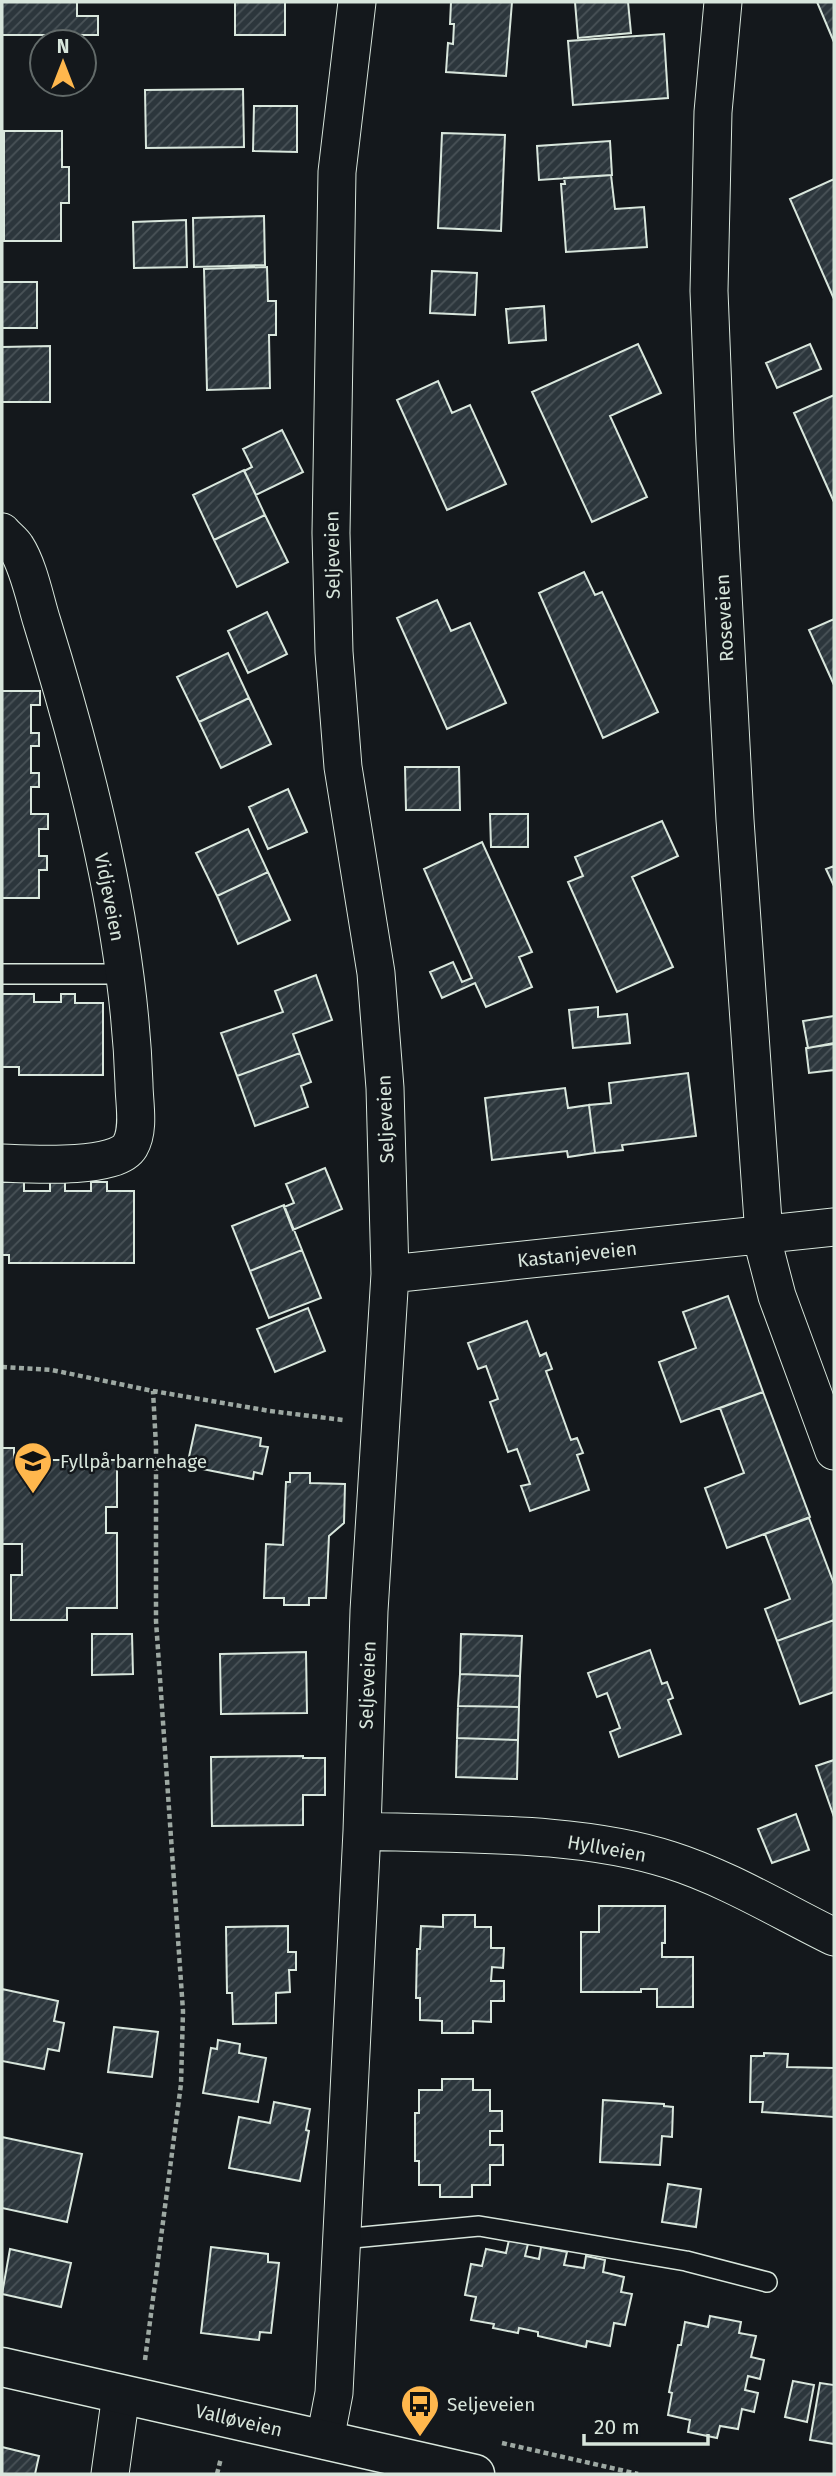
<svg xmlns="http://www.w3.org/2000/svg" width="836" height="2476" font-family="'Fira Sans',sans-serif">
<style>
.building{fill:url(#building-hatch);stroke:#d8e6dc;stroke-width:2}
.lines{fill:none;stroke-linecap:round;stroke-linejoin:round}
.lane-casing{stroke:#d8e6dc;stroke-width:22}
.street-casing{stroke:#d8e6dc;stroke-width:39}
.secondary-casing{stroke:#d8e6dc;stroke-width:41}
.path{stroke:#9da8a2;stroke-width:4.5;stroke-dasharray:5 3.5;stroke-linecap:butt}
.lane{stroke:#14181c;stroke-width:19}
.street{stroke:#14181c;stroke-width:37}
.secondary{stroke:#14181c;stroke-width:38}
.labels{text-anchor:middle;stroke-width:5;stroke-linejoin:round;paint-order:stroke}
.street-label{font-size:19px;fill:#d8e6dc;stroke:#14181c}
.poi-label{font-size:19px;fill:#d8e6dc;stroke:#14181c;text-anchor:start}
</style>
<defs>
<pattern id="building-hatch" width="6" height="6" patternUnits="userSpaceOnUse" patternTransform="scale(1.75)"><rect width="6" height="6" fill="#2c363c"/><path d="M-1 1l2-2M0 6l6-6M5 7l2-2" fill="none" stroke="#4a5358"/></pattern>
</defs>
<rect width="100%" height="100%" fill="#14181c"/>
<path class="building" d="M 2,2 L 77,2 L 77,16 L 98,16 L 98,35 L 2,35 Z
M 235,2 L 285,2 L 285,35 L 235,35 Z
M 451,2 L 512,2 L 506,76 L 446,72 L 448,43 L 453,44 L 454,24 L 450,24 Z
M 575,2 L 628,2 L 631,33 L 578,38 Z
M 817,2 L 834,2 L 834,42 Z
M 664,34 L 668,98 L 573,105 L 568,41 Z
M 243,89 L 244,147 L 146,148 L 145,90 Z
M 254,106 L 297,106 L 297,152 L 253,151 Z
M 4,131 L 62,131 L 62,167 L 69,167 L 69,203 L 61,203 L 61,241 L 4,241 Z
M 442,133 L 505,135 L 501,231 L 438,228 Z
M 610,141 L 612,175 L 539,180 L 537,146 Z
M 611,175 L 615,209 L 644,207 L 647,247 L 566,252 L 561,184 L 565,184 L 564,178 Z
M 834,179 L 834,299 L 790,199 Z
M 264,216 L 265,265 L 194,267 L 193,218 Z
M 186,220 L 187,267 L 134,268 L 133,222 Z
M 267,267 L 268,301 L 276,301 L 276,335 L 269,335 L 270,388 L 207,390 L 204,269 Z
M 432,271 L 477,273 L 475,315 L 430,313 Z
M 2,282 L 37,282 L 37,328 L 2,328 Z
M 544,306 L 546,340 L 509,343 L 506,309 Z
M 638,344 L 661,393 L 610,416 L 647,497 L 592,522 L 532,392 Z
M 810,344 L 821,369 L 777,388 L 766,363 Z
M 50,346 L 50,402 L 2,402 L 2,347 Z
M 438,381 L 452,413 L 470,405 L 506,484 L 447,510 L 397,400 Z
M 834,395 L 834,502 L 794,413 Z
M 282,430 L 303,472 L 256,495 L 244,471 L 252,467 L 243,449 Z
M 244,470 L 265,515 L 214,540 L 193,495 Z
M 265,515 L 288,562 L 237,587 L 214,540 Z
M 584,572 L 595,595 L 602,592 L 658,712 L 603,738 L 539,593 Z
M 437,600 L 451,631 L 470,623 L 506,703 L 447,729 L 397,618 Z
M 267,612 L 287,654 L 248,673 L 228,631 Z
M 834,619 L 834,685 L 809,630 Z
M 228,653 L 249,698 L 199,722 L 177,677 Z
M 2,691 L 40,691 L 40,705 L 31,705 L 31,733 L 39,733 L 39,746 L 31,746 L 31,773 L 39,773 L 39,787 L 31,787 L 31,814 L 48,814 L 48,829 L 39,829 L 39,856 L 47,856 L 47,870 L 39,870 L 39,898 L 2,898 Z
M 249,698 L 271,744 L 221,768 L 199,722 Z
M 405,767 L 459,767 L 460,810 L 406,810 Z
M 288,789 L 307,832 L 268,849 L 249,807 Z
M 490,814 L 528,814 L 528,847 L 491,847 Z
M 662,821 L 678,856 L 632,877 L 673,967 L 617,992 L 568,882 L 583,876 L 575,857 Z
M 248,829 L 268,872 L 217,896 L 196,853 Z
M 482,842 L 532,952 L 519,957 L 532,987 L 486,1007 L 475,983 L 442,998 L 430,972 L 453,962 L 462,982 L 472,978 L 424,869 Z
M 834,866 L 834,886 L 826,869 Z
M 268,872 L 290,920 L 238,944 L 217,896 Z
M 316,975 L 332,1020 L 293,1034 L 300,1053 L 237,1076 L 221,1033 L 283,1012 L 275,991 Z
M 2,994 L 34,994 L 34,1002 L 61,1002 L 61,994 L 75,994 L 75,1003 L 103,1003 L 103,1075 L 19,1075 L 19,1067 L 2,1067 Z
M 598,1007 L 598,1017 L 627,1014 L 630,1043 L 573,1048 L 569,1010 Z
M 834,1016 L 834,1043 L 808,1048 L 803,1021 Z
M 834,1044 L 834,1070 L 809,1073 L 806,1048 Z
M 300,1053 L 311,1082 L 301,1086 L 308,1107 L 255,1126 L 237,1076 Z
M 688,1073 L 696,1136 L 622,1145 L 623,1150 L 595,1153 L 589,1105 L 611,1103 L 609,1083 Z
M 565,1088 L 568,1108 L 589,1105 L 595,1153 L 568,1157 L 567,1151 L 492,1160 L 485,1098 Z
M 325,1168 L 342,1209 L 293,1230 L 284,1207 L 294,1203 L 286,1184 Z
M 2,1182 L 24,1182 L 24,1191 L 50,1191 L 50,1182 L 65,1182 L 65,1191 L 91,1191 L 91,1182 L 107,1182 L 107,1191 L 134,1191 L 134,1263 L 9,1263 L 9,1255 L 2,1255 Z
M 284,1205 L 302,1250 L 250,1271 L 232,1226 Z
M 302,1250 L 321,1298 L 269,1318 L 250,1271 Z
M 728,1296 L 763,1392 L 681,1422 L 659,1362 L 696,1348 L 683,1312 Z
M 308,1308 L 325,1351 L 275,1372 L 257,1329 Z
M 527,1321 L 540,1356 L 546,1353 L 552,1369 L 546,1371 L 571,1440 L 577,1438 L 583,1453 L 577,1455 L 589,1490 L 530,1511 L 521,1486 L 530,1484 L 517,1449 L 508,1452 L 490,1402 L 498,1399 L 486,1366 L 478,1369 L 468,1343 Z
M 763,1392 L 810,1517 L 727,1548 L 705,1488 L 744,1473 L 720,1408 Z
M 196,1425 L 261,1438 L 260,1446 L 268,1447 L 262,1474 L 254,1472 L 253,1479 L 187,1466 Z
M 2,1448 L 14,1448 L 14,1460 L 117,1460 L 117,1507 L 106,1507 L 106,1533 L 117,1533 L 117,1608 L 67,1608 L 67,1620 L 11,1620 L 11,1575 L 22,1575 L 22,1544 L 2,1544 Z
M 290,1473 L 310,1473 L 310,1483 L 345,1484 L 344,1523 L 329,1536 L 326,1598 L 309,1598 L 309,1605 L 284,1605 L 284,1598 L 264,1598 L 266,1544 L 283,1545 L 286,1482 L 290,1482 Z
M 809,1518 L 834,1584 L 834,1620 L 777,1641 L 765,1609 L 790,1599 L 765,1534 Z
M 834,1620 L 834,1692 L 800,1704 L 777,1641 Z
M 92,1634 L 132,1634 L 133,1674 L 92,1675 Z
M 461,1634 L 522,1636 L 520,1676 L 460,1674 Z
M 650,1650 L 662,1684 L 667,1682 L 673,1698 L 668,1700 L 681,1734 L 619,1757 L 610,1732 L 620,1728 L 607,1693 L 597,1697 L 588,1673 Z
M 306,1652 L 307,1713 L 221,1714 L 220,1654 Z
M 460,1674 L 520,1676 L 519,1707 L 458,1706 Z
M 458,1706 L 519,1707 L 518,1740 L 457,1738 Z
M 457,1738 L 518,1740 L 517,1779 L 456,1777 Z
M 303,1756 L 303,1758 L 325,1758 L 325,1795 L 303,1795 L 303,1825 L 212,1826 L 211,1757 Z
M 834,1760 L 834,1817 L 816,1766 Z
M 796,1814 L 809,1850 L 772,1863 L 758,1829 Z
M 599,1906 L 665,1906 L 665,1943 L 662,1943 L 662,1957 L 693,1957 L 693,2007 L 657,2007 L 657,1989 L 641,1989 L 641,1992 L 581,1992 L 581,1932 L 599,1932 Z
M 443,1915 L 475,1915 L 475,1927 L 491,1927 L 491,1948 L 504,1948 L 503,1968 L 492,1967 L 491,1981 L 504,1981 L 504,2001 L 491,2001 L 491,2022 L 473,2021 L 473,2033 L 442,2033 L 442,2021 L 420,2020 L 420,1998 L 416,1998 L 417,1949 L 420,1949 L 421,1926 L 443,1927 Z
M 288,1926 L 288,1952 L 296,1952 L 296,1970 L 289,1970 L 290,1992 L 276,1993 L 276,2023 L 233,2024 L 232,1993 L 227,1993 L 226,1927 Z
M 2,1989 L 58,2001 L 54,2021 L 64,2023 L 59,2051 L 48,2049 L 44,2069 L 2,2061 Z
M 114,2027 L 158,2032 L 152,2077 L 108,2072 Z
M 218,2040 L 240,2044 L 239,2053 L 266,2058 L 258,2102 L 203,2093 L 211,2048 L 217,2049 Z
M 764,2053 L 788,2054 L 787,2067 L 834,2068 L 834,2117 L 762,2112 L 763,2102 L 750,2102 L 751,2056 L 764,2056 Z
M 442,2079 L 473,2079 L 473,2090 L 490,2090 L 490,2111 L 502,2111 L 502,2131 L 490,2131 L 490,2145 L 503,2145 L 503,2165 L 490,2165 L 490,2185 L 472,2185 L 472,2197 L 440,2197 L 440,2185 L 419,2185 L 419,2161 L 415,2161 L 415,2113 L 419,2113 L 419,2090 L 442,2090 Z
M 603,2100 L 664,2104 L 664,2106 L 673,2107 L 672,2137 L 662,2136 L 660,2165 L 600,2162 Z
M 274,2102 L 310,2109 L 306,2130 L 309,2131 L 300,2181 L 229,2168 L 239,2117 L 270,2123 Z
M 2,2137 L 82,2154 L 67,2222 L 2,2208 Z
M 668,2184 L 701,2189 L 696,2227 L 662,2222 Z
M 509,2240 L 528,2244 L 525,2256 L 539,2259 L 541,2247 L 567,2252 L 564,2265 L 584,2268 L 586,2256 L 605,2260 L 603,2272 L 624,2277 L 621,2292 L 632,2294 L 625,2325 L 614,2323 L 610,2346 L 587,2341 L 586,2347 L 538,2336 L 538,2332 L 519,2328 L 518,2333 L 493,2328 L 494,2324 L 471,2320 L 476,2297 L 465,2295 L 471,2264 L 482,2266 L 486,2249 L 506,2253 Z
M 211,2247 L 268,2254 L 268,2262 L 279,2263 L 271,2333 L 260,2332 L 259,2340 L 201,2333 Z
M 10,2249 L 71,2263 L 61,2307 L 2,2294 Z
M 710,2316 L 741,2322 L 739,2333 L 756,2336 L 751,2357 L 764,2360 L 760,2379 L 748,2376 L 745,2390 L 758,2393 L 754,2412 L 742,2409 L 738,2429 L 720,2426 L 717,2438 L 688,2432 L 690,2420 L 668,2415 L 672,2393 L 669,2392 L 678,2345 L 681,2345 L 685,2322 L 708,2327 Z
M 793,2381 L 814,2385 L 807,2422 L 785,2417 Z
M 820,2383 L 834,2385 L 834,2444 L 810,2440 Z
M 2,2447 L 39,2456 L 35,2474 L 2,2474 Z"/>
<g class="lines">
<defs>
<path id="lane" d="M 2,974 L 125,974
M 342,2239 L 479,2226 L 686,2261 L 767,2282"/>
<path id="street" d="M 723,2 L 713,112 L 709,291 L 715,443 L 735,820 L 765,1250 L 777,1296 L 834,1451
M 2,532 C 6,537 13,542 16,547 C 29,567 35,600 42,622 C 87,768 129,931 134,1084 C 134,1102 140,1129 130,1146 C 116,1170 27,1164 2,1163
M 390,1274 L 834,1227
M 362,1831 C 460,1835 576,1830 670,1860 C 727,1878 781,1911 834,1937
M 325,2440 L 334,2393 L 362,1831 L 369,1611 L 390,1274 L 385,1088 L 376,973 L 343,767 L 334,652 L 331,533 L 337,172 L 357,2
M 110,2474 L 121,2394"/>
<path id="secondary" d="M 2,2367 L 475,2474"/>
</defs>
<use href="#lane" class="lane-casing"/>
<use href="#street" class="street-casing"/>
<use href="#secondary" class="secondary-casing"/>
<path class="path" d="M 2,1367 L 52,1370 L 153,1391 L 270,1411 L 343,1420
M 145,2360 L 181,2084 L 183,2011 L 156,1621 L 156,1446 L 153,1391
M 502,2443 L 638,2474
M 217,2474 L 221,2458"/>
<use href="#lane" class="lane"/>
<use href="#street" class="street"/>
<use href="#secondary" class="secondary"/>
</g>
<defs>
<symbol id="school-pin" viewBox="-11 -11 22 30"><path d="M0 17L-7.5 6A9.5 9.5 0 1 1 7.5 6Z" fill="#ffb74d" stroke="#14181c"/><path d="M0-5L7-2L0 1L-7-2ZM-4 1L0 2.5L4 1V4Q0 6-4 4Z" fill="#111"/></symbol>
<symbol id="bus-pin" viewBox="-11 -11 22 30"><path d="M0 17L-7.5 6A9.5 9.5 0 1 1 7.5 6Z" fill="#ffb74d" stroke="#14181c"/><path d="M-5-6H5V4H4V6H2V4H-2V6H-4V4H-5ZM-3.5-4V0h7V-4ZM-3.5 1.2v1.5H-2V1.2ZM2 1.2v1.5H3.5V1.2Z" fill="#111"/></symbol>
</defs>
<g fill-rule="evenodd">
<use href="#school-pin" x="11" y="1439" width="44" height="60"/>
<use href="#bus-pin" x="398" y="2382" width="44" height="60"/>
</g>
<g class="labels">
<g class="street-label">
<text transform="translate(332 555) rotate(-91)" y="7">Seljeveien</text>
<text transform="translate(724 618) rotate(-93)" y="7">Roseveien</text>
<text transform="translate(110 897) rotate(79)" y="7">Vidjeveien</text>
<text transform="translate(385 1119) rotate(-92)" y="7">Seljeveien</text>
<text transform="translate(577 1254) rotate(-6)" y="7">Kastanjeveien</text>
<text transform="translate(367 1685) rotate(-88)" y="7">Seljeveien</text>
<text transform="translate(607 1848) rotate(10)" y="7">Hyllveien</text>
<text transform="translate(239 2420) rotate(13)" y="7">Valløveien</text>
</g>
<g class="poi-label">
<text x="60" y="1468">Fyllpå barnehage</text>
<text x="447" y="2411">Seljeveien</text>
</g>
</g>
<rect width="836" height="2476" fill="none" stroke="#d8e6dc" stroke-width="7"/>
<g transform="translate(63 63)"><circle r="33" fill="#14181c" stroke="#626a69" stroke-width="2"/>
<path d="M0-5L12 26L0 18L-12 26Z" fill="#ffb74d"/>
<text y="-10" font-size="19" font-weight="bold" text-anchor="middle" fill="#d8e6dc">N</text>
</g>
<path d="M584 2434v10h124v-10" fill="none" stroke="#d8e6dc" stroke-width="3.5"/>
<text x="594" y="2434" font-size="21" fill="#d8e6dc" stroke="#14181c" stroke-width="5" paint-order="stroke">20 m</text>
</svg>
